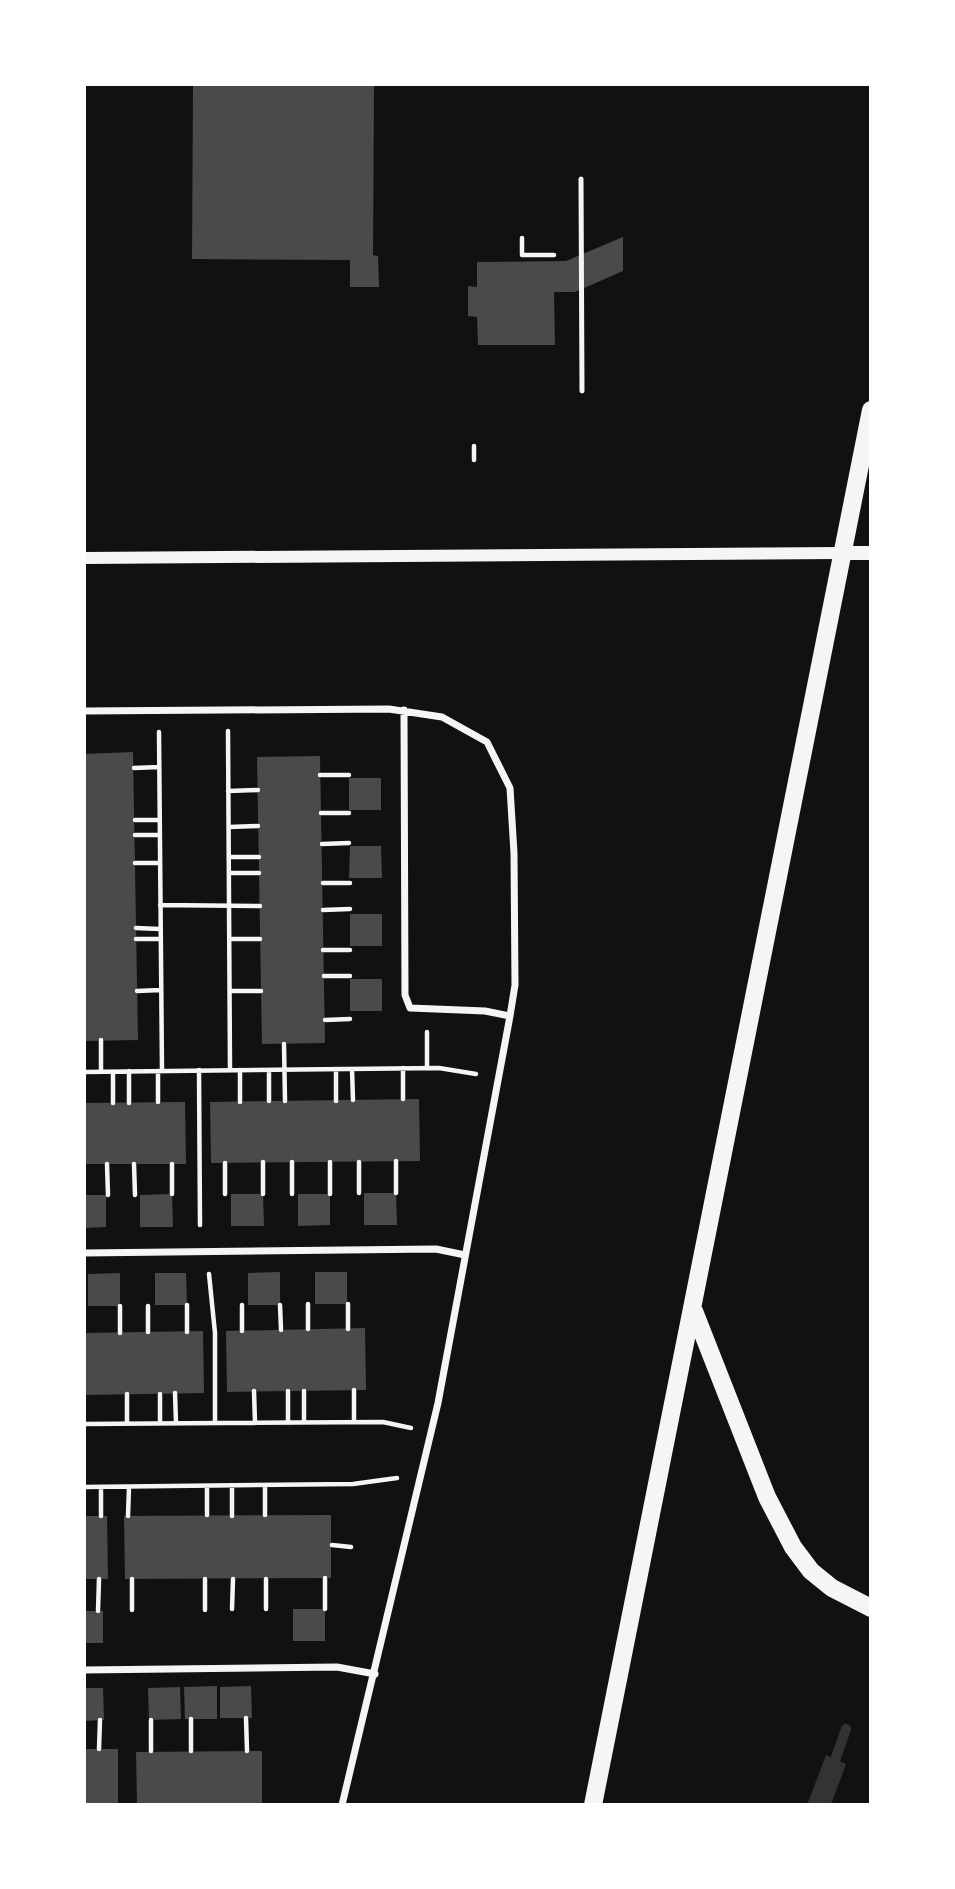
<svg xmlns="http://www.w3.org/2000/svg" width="955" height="1889" font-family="Arial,sans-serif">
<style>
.water{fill:#333}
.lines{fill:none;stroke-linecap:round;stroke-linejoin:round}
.stream{stroke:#333;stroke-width:10}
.building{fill:#4a4a4a}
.path{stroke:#f5f5f5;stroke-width:4.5}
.service{stroke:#f5f5f5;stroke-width:5}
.minor{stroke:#f5f5f5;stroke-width:7}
.tertiary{stroke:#f5f5f5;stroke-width:12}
.secondary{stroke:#f5f5f5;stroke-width:14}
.primary{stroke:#f5f5f5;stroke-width:18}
</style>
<rect width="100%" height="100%" fill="#111"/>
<path class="water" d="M 826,1755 L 846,1764 L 831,1805 L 807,1805 Z"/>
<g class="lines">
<path class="stream" d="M 831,1772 L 846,1729"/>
</g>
<path class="building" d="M 193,84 L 374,84 L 373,255 L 378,256 L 379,287 L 350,287 L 350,260 L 192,259 Z
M 623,237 L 623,271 L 575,292 L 554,292 L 555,345 L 478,345 L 477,317 L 468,316 L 468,286 L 477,287 L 477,262 L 566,261 Z
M 133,752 L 138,1040 L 84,1041 L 84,754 Z
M 320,756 L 325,1043 L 262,1044 L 257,757 Z
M 349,778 L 381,778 L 381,810 L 349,810 Z
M 350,846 L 381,846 L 382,878 L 349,878 Z
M 350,914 L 382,914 L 382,946 L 350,946 Z
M 350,979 L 382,979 L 382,1011 L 350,1011 Z
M 419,1099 L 420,1161 L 211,1163 L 210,1102 Z
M 185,1102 L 186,1164 L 84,1164 L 84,1103 Z
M 364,1193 L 396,1193 L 397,1225 L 364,1225 Z
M 172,1194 L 173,1227 L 140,1227 L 140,1195 Z
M 231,1194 L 263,1194 L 264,1226 L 231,1226 Z
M 298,1194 L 330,1194 L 330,1225 L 298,1226 Z
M 84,1195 L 106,1195 L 106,1227 L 84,1228 Z
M 280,1272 L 280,1305 L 248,1305 L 248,1273 Z
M 315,1272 L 347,1272 L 347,1304 L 315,1304 Z
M 120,1273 L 120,1306 L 88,1306 L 88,1274 Z
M 155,1273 L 186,1273 L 187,1305 L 155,1305 Z
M 365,1328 L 366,1390 L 227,1392 L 226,1331 Z
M 203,1331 L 204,1393 L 84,1395 L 84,1333 Z
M 331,1515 L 331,1578 L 125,1579 L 124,1516 Z
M 84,1516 L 107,1516 L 108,1579 L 84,1579 Z
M 293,1609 L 325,1609 L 325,1641 L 293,1641 Z
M 84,1611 L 103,1611 L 103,1643 L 84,1643 Z
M 217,1686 L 217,1719 L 185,1719 L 184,1687 Z
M 251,1686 L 252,1718 L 220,1718 L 220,1687 Z
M 180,1687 L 181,1719 L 149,1720 L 148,1688 Z
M 84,1688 L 103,1688 L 104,1720 L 84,1721 Z
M 84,1749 L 118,1749 L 118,1805 L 84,1805 Z
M 262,1751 L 262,1805 L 137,1805 L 136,1752 Z"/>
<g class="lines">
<path class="path" d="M 522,238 L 522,255 L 554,255
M 474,460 L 474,446
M 228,731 L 230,1070
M 159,732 L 162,1071
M 134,768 L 159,767
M 320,775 L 349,775
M 228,791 L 258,790
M 321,813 L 349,813
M 135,820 L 160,820
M 229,827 L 258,826
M 135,835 L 159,835
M 322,844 L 349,843
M 229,857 L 259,857
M 135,863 L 160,863
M 229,873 L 259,873
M 323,883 L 350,883
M 160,905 L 260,906
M 323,910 L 350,909
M 136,928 L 160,929
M 136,939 L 160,939
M 230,939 L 260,939
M 323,950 L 350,950
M 324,976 L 350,976
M 137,991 L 161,990
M 230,991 L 261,991
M 325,1020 L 350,1019
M 427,1032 L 427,1068
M 101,1040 L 101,1072
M 284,1044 L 285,1101
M 403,1068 L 403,1099
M 336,1069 L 336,1101
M 352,1069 L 353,1100
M 199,1070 L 200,1225
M 240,1070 L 240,1102
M 269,1070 L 269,1101
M 129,1071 L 129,1103
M 158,1071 L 158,1102
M 84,1072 L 439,1068 L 476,1074
M 113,1103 L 113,1072
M 396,1161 L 396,1193
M 263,1162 L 263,1194
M 292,1162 L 292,1194
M 330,1162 L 330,1194
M 359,1162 L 359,1193
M 225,1163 L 225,1194
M 107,1164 L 108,1195
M 134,1164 L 135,1195
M 172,1164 L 172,1194
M 209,1274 L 215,1333 L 215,1422
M 308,1304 L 308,1329
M 348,1304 L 348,1329
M 280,1305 L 281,1330
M 120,1306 L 120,1333
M 148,1306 L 148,1332
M 242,1331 L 242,1305
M 187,1332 L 187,1305
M 354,1390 L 354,1422
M 254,1391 L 255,1423
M 288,1391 L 288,1423
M 304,1391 L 304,1422
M 175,1393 L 176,1423
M 160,1394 L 160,1423
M 127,1423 L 127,1394
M 84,1424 L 383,1422 L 411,1428
M 265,1485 L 265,1515
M 207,1486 L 207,1515
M 84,1487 L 353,1484 L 397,1478
M 101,1487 L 101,1516
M 128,1516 L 129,1487
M 232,1516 L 232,1485
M 332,1545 L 351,1547
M 132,1579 L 132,1610
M 205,1579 L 205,1610
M 232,1609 L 233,1579
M 266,1609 L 266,1579
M 325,1609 L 325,1578
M 98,1611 L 99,1579
M 246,1718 L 247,1751
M 191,1719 L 191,1751
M 99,1749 L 100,1720
M 151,1751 L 151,1720"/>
<path class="service" d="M 581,179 L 582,391"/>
<path class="minor" d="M 404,710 L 405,995 L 410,1008 L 485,1011 L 510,1016
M 84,711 L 389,709 L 442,717 L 487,742 L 510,788 L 514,853 L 515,985 L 510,1016 L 438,1403 L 342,1805
M 84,1253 L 436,1249 L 465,1255
M 84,1670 L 337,1667 L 375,1674"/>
<path class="tertiary" d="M 84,558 L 841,553"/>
<path class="secondary" d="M 841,553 L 871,553"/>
<path class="primary" d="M 694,1311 L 767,1497 L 793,1547 L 811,1571 L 832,1588 L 871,1608
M 593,1805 L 871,410"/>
</g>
<rect width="955" height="1889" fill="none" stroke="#ffffff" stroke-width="172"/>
</svg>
